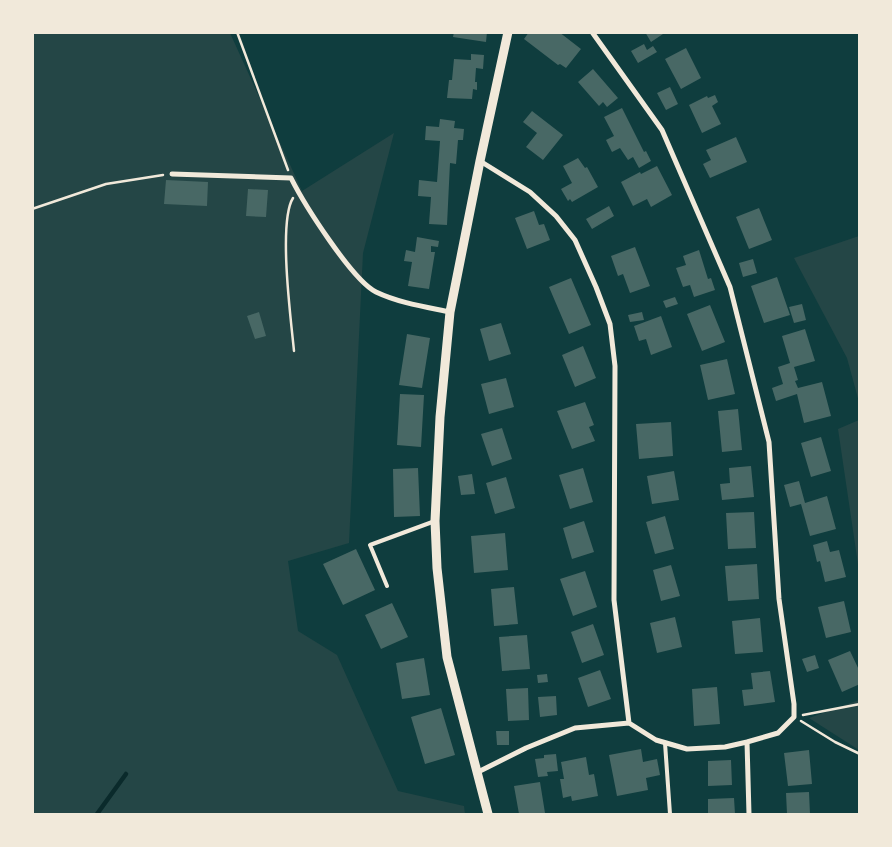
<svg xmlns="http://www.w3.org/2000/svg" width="892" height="847" font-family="Arial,sans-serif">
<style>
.green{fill:#244646}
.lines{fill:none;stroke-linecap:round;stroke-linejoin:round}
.stream{stroke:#0a2a2b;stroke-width:4.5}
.building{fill:#486865}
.path{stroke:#f1e9da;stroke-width:2.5}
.service{stroke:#f1e9da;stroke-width:4}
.minor{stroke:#f1e9da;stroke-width:5}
.tertiary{stroke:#f1e9da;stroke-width:9}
</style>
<rect width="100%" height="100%" fill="#0f3d3e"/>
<path class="green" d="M 32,33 L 230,33 L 302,191 L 394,133 L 363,253 L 349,543 L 288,561 L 298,631 L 337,655 L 398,791 L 464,806 L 465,814 L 33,814 Z
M 859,236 L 860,236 L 859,402 L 847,358 L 794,258 Z
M 859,420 L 859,571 L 838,429 Z
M 859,700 L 859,750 L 809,718 Z"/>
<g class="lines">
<path class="stream" d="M 97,814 L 126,774"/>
</g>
<path class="building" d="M 454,32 L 487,32 L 486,42 L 453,37 Z
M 529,32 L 559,32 L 581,49 L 566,68 L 560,64 L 558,65 L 524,39 Z
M 645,32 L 666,32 L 651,42 Z
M 644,44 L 647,50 L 653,46 L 657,52 L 638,63 L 631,51 Z
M 686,48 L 701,78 L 681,89 L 665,59 Z
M 471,54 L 484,55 L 483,69 L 476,68 L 475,82 L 477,82 L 477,90 L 473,89 L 472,99 L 447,98 L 449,80 L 452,80 L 454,59 L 471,60 Z
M 593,69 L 618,98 L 607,107 L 603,102 L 599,106 L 578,82 Z
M 670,87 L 678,104 L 666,110 L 657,93 Z
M 715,95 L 718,102 L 712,106 L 721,124 L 702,133 L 689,105 L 707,96 L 708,98 Z
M 622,108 L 644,152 L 646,151 L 651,161 L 639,168 L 633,157 L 628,160 L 620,148 L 612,152 L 606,140 L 614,136 L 604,117 Z
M 532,111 L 563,135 L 543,160 L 526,147 L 537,133 L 523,122 Z
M 440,119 L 455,121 L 454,128 L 464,129 L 463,140 L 458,140 L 456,164 L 450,163 L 447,225 L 429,224 L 431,197 L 418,196 L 419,180 L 437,182 L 440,141 L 425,140 L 426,126 L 439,127 Z
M 736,137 L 747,162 L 710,178 L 703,164 L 711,160 L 706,150 Z
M 578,158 L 585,168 L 587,167 L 598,187 L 572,202 L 570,199 L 568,201 L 561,189 L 572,183 L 563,166 Z
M 657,166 L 672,195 L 651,207 L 647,199 L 633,206 L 621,182 L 640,172 L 641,174 Z
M 166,180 L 208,182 L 207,206 L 164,204 Z
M 248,189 L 268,190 L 266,217 L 246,216 Z
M 609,206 L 614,216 L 592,229 L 586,219 Z
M 759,208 L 772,240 L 749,249 L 736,217 Z
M 534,211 L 539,225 L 544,224 L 550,240 L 527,249 L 515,218 Z
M 417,237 L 439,241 L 438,247 L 431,246 L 431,252 L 435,252 L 429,289 L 408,286 L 412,262 L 404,261 L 406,250 L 415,252 Z
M 635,247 L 650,286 L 630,293 L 623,274 L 618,276 L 611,256 Z
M 699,250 L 708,279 L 711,278 L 715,290 L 694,297 L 690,285 L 683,287 L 676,268 L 686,265 L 683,256 Z
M 753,259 L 757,273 L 743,277 L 739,263 Z
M 777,277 L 790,315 L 764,323 L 751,286 Z
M 571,278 L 591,325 L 569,334 L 549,287 Z
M 675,297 L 678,304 L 666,308 L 663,301 Z
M 802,304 L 806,320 L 794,323 L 789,307 Z
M 710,305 L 725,342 L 702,351 L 687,314 Z
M 259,312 L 266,336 L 255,339 L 247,316 Z
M 642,312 L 644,320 L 630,322 L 628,315 Z
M 661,316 L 672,347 L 651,355 L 646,339 L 639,341 L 634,326 Z
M 501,323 L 511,354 L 489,361 L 480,329 Z
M 805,329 L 815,361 L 794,367 L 798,380 L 795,381 L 798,388 L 822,382 L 831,416 L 804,423 L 797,394 L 776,401 L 772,388 L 783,384 L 778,367 L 790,363 L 782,336 Z
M 407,334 L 430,338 L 422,388 L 399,385 Z
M 583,346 L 596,378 L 575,387 L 562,355 Z
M 727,359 L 735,394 L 708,400 L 700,365 Z
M 506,378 L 514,407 L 489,414 L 481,384 Z
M 400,394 L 424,395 L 421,447 L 397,445 Z
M 585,402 L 594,425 L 589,427 L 595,441 L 572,449 L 557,411 Z
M 738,409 L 742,450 L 722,452 L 718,411 Z
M 671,422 L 673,456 L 639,459 L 636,424 Z
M 502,428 L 512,459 L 492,466 L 481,434 Z
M 821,437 L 831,471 L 811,477 L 801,443 Z
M 751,466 L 754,497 L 722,500 L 720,484 L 730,483 L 729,468 Z
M 418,468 L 420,516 L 394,517 L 393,469 Z
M 583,468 L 593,502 L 570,509 L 559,475 Z
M 674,471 L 679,500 L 652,504 L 647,476 Z
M 472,474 L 475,494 L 461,495 L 458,476 Z
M 506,477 L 515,508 L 495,514 L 486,483 Z
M 799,481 L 805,503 L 827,496 L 836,529 L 810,536 L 801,504 L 790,507 L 784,485 Z
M 754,512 L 756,548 L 728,549 L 726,513 Z
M 665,516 L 674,549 L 655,554 L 646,522 Z
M 584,521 L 594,552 L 572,559 L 563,528 Z
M 505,533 L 508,570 L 474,573 L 471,536 Z
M 827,541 L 830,552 L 839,550 L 846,577 L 825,582 L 820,561 L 817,562 L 813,545 Z
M 356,549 L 375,590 L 343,605 L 323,564 Z
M 757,564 L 759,599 L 728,601 L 725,566 Z
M 671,565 L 680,596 L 661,601 L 653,570 Z
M 585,571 L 597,607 L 573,616 L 560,579 Z
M 514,587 L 518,624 L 494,626 L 491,589 Z
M 844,601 L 851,632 L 826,638 L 818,607 Z
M 392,603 L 408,637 L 381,649 L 365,615 Z
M 675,617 L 682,647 L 657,653 L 650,623 Z
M 760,618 L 763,652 L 735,654 L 732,621 Z
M 593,624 L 604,655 L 582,663 L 571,632 Z
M 527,635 L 530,669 L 502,671 L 499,637 Z
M 850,651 L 860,672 L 860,684 L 842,692 L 828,660 Z
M 815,655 L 819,668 L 807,672 L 802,659 Z
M 424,658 L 430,695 L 402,699 L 396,663 Z
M 600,670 L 611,699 L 588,707 L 578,678 Z
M 770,671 L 775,702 L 744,706 L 742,690 L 753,689 L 751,673 Z
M 547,674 L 548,682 L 538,683 L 537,675 Z
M 717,687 L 720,724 L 694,726 L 692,689 Z
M 528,688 L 529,720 L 508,721 L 506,689 Z
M 556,696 L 557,715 L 540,717 L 538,697 Z
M 441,708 L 455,755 L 425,764 L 411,717 Z
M 496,731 L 509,731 L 509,745 L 497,745 Z
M 641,749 L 643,762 L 657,759 L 660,775 L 646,778 L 648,790 L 617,796 L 609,755 Z
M 809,750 L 812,784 L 788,786 L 784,753 Z
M 556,754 L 558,771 L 547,772 L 548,776 L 538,777 L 535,759 L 544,758 L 544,755 Z
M 586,757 L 589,775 L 594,774 L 598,796 L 572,801 L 571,796 L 563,798 L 560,779 L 564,779 L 561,762 Z
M 731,760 L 732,785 L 708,786 L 708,761 Z
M 540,782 L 545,813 L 519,814 L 514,786 Z
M 809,792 L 810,814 L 787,814 L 786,793 Z
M 734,798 L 735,814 L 708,814 L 708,799 Z"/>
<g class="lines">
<path class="path" d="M 237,32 L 288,170
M 293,198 C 278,222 291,320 294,351
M 32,209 L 106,184 L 163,175
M 803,715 L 860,704
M 801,721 L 835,742 L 860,754"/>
<path class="service" d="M 387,586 L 370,545 L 435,521
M 665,743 L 670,814"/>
<path class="minor" d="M 480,161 L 530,192 L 556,216 L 575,240 L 596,287 L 610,324 L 615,366 L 614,600 L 629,723
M 172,174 L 291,178 C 304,204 352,280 376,292 C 399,303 426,307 450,312
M 747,742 L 749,814
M 478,772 L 526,748 L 575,728 L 629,723 L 656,740 L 687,749 L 725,747 L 747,742 L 778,733 L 794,717 L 794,704 L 779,599 L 769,442 L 730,287 L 662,130 L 592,32"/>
<path class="tertiary" d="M 488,814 L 447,657 L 437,568 L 435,521 L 440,417 L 450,312 L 480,161 L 508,32"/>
</g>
<rect width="892" height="847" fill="none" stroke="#f1e9da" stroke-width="68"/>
</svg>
